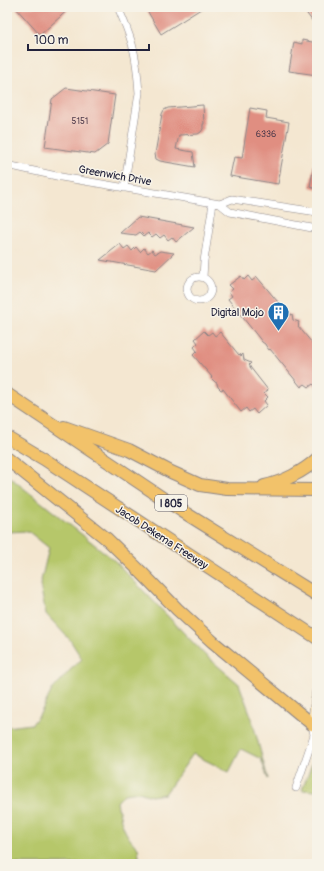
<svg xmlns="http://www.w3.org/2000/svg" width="324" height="871" font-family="Pangolin,sans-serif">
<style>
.green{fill:#b6c76b;stroke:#6c7453}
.building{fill:#e08e81}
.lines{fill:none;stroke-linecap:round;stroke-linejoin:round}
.street-casing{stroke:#8b8486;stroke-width:8}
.secondary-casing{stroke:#8b8486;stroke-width:10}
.highway-casing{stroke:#8b8486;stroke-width:14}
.street{stroke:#fff;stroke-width:7}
.secondary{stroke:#fae7c3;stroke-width:9}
.highway{stroke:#f2c26a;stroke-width:12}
.labels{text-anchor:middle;stroke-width:3;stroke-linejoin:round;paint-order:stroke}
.number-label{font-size:9px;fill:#523d4c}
.shield{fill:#f7f3e8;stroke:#62616f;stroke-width:1}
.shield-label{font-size:10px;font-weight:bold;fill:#22223b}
.street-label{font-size:11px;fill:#22223b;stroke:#f7f3e8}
.poi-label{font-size:11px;fill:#22223b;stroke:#f7f3e8;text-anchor:end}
</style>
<rect width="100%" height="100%" fill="#f7f3e8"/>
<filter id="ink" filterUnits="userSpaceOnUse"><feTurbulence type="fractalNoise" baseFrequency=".025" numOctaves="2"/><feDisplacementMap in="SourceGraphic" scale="8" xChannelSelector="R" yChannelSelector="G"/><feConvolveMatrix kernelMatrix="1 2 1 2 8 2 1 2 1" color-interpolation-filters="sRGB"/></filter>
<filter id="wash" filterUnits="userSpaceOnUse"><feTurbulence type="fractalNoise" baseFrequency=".012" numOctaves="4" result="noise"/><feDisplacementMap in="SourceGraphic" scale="16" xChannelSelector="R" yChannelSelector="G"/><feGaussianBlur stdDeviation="0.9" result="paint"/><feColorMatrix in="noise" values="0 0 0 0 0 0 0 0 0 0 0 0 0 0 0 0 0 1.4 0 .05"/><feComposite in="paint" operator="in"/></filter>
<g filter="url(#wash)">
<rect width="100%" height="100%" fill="#f4e7d1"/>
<path class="green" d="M 7,475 L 114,560 L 205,655 L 239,684 L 251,716 L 268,779 L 261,759 L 241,749 L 229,772 L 193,754 L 165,794 L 151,796 L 139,792 L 124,794 L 117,802 C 121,821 123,834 138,848 L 139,856 L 138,864 L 7,864 L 7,727 L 32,724 L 40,714 L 52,690 L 72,668 L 82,659 L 70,640 L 46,614 L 40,585 L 49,548 L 28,531 L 7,532 Z
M 317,751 L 317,791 L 302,790 Z"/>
<g id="blocks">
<path class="building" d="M 15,7 L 71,7 L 40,35 Z
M 145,7 L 204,7 L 161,34 Z
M 302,7 L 317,7 L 317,19 L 313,22 Z
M 302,40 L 317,43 L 317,75 L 289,71 L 294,42 L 302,44 Z
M 66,88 L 115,95 L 108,144 L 95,154 L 45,147 L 52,99 Z
M 203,105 L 204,124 L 203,124 L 203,129 L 201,132 L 198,134 L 179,135 L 176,149 L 193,152 L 195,167 L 160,161 L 156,159 L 155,154 L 162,114 L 164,110 L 168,108 Z
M 250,108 L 267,111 L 266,118 L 289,122 L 278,184 L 230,176 L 234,157 L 242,158 Z
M 314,164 L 317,164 L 317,189 L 310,187 Z
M 138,217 L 194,227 L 176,242 L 172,237 L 168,240 L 164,235 L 160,238 L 156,234 L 152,237 L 148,233 L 144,236 L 140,232 L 136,235 L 120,233 Z
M 120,244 L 124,249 L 128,246 L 132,251 L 136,247 L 140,252 L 144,248 L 148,253 L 152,250 L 155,254 L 160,251 L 174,253 L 156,270 L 100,260 Z
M 241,276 L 244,280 L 248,276 L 252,281 L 257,277 L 288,314 L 290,315 L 292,314 L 293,320 L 299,322 L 298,324 L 299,325 L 298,326 L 317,349 L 317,388 L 313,384 L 309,387 L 305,384 L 301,387 L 270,349 L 269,350 L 266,346 L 265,344 L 262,342 L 259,338 L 228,299 L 232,296 L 229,292 L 233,289 L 229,285 Z
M 204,331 L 208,335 L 212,332 L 215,336 L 220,332 L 239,355 L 240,354 L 241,356 L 243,354 L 244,360 L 251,363 L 249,365 L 250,366 L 250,367 L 268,390 L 264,393 L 268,397 L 264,401 L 267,405 L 257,414 L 253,409 L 249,412 L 246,408 L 241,412 L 223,389 L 221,390 L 218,387 L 217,383 L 215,382 L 211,378 L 212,377 L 193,355 L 197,351 L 194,347 L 198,343 L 195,339 Z"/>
</g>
</g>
<g filter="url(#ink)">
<use href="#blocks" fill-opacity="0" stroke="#8b8486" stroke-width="1"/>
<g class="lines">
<defs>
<path id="street" d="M 118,7 C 124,22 131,36 134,52 C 137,65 138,79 139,93 L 124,188
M 7,165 L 61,177 L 220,204 L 230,212 L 317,229
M 220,204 L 232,199 L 317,212
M187 289a12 12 0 1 1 24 0a12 12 0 1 1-24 0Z
M 203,277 L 204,261 L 213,203
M 296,788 L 314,735 L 312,724"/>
<path id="secondary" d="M 312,724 L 317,690"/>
<path id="highway" d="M 7,394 L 182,511 L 317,595
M 64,427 L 129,450 L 171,472 L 200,485 L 227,489 L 317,490
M 7,437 L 44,459 L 317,638
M 7,459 L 107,539 L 142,573 L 177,609 L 213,642 L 312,724 L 317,725
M 264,486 C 283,482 303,472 317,459"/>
</defs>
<use href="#street" class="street-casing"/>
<use href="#secondary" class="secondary-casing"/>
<use href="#highway" class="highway-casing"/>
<use href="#street" class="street"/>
<use href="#secondary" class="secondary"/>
<use href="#highway" class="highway"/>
</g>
</g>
<defs>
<symbol id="building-pin" viewBox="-11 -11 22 30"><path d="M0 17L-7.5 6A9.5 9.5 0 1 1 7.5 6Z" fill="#1f6fb2" stroke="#f7f3e8"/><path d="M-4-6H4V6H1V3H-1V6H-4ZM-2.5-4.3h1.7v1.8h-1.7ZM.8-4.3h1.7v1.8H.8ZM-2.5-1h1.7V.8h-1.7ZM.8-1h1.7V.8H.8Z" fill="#fff"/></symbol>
</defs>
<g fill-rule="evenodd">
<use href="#building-pin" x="266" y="300" width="25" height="34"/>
</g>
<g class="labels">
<g class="number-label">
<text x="80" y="124">5151</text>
<text x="266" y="137">6336</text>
</g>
<rect class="shield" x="155" y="495" width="32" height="16" rx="3"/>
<g class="shield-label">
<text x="171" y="507">I 805</text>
</g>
<g class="street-label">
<text transform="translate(115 175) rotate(10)" y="4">Greenwich Drive</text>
<text transform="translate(162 537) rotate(33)" y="4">Jacob Dekema Freeway</text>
</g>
<g class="poi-label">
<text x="264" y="316">Digital Mojo</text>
</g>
</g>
<rect width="324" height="871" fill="none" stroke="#f7f3e8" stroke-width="24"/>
<path d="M28 44v6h121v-6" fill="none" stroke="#22223b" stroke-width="2"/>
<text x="34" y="44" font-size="12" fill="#22223b" stroke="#f7f3e8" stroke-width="3" paint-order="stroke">100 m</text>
</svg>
